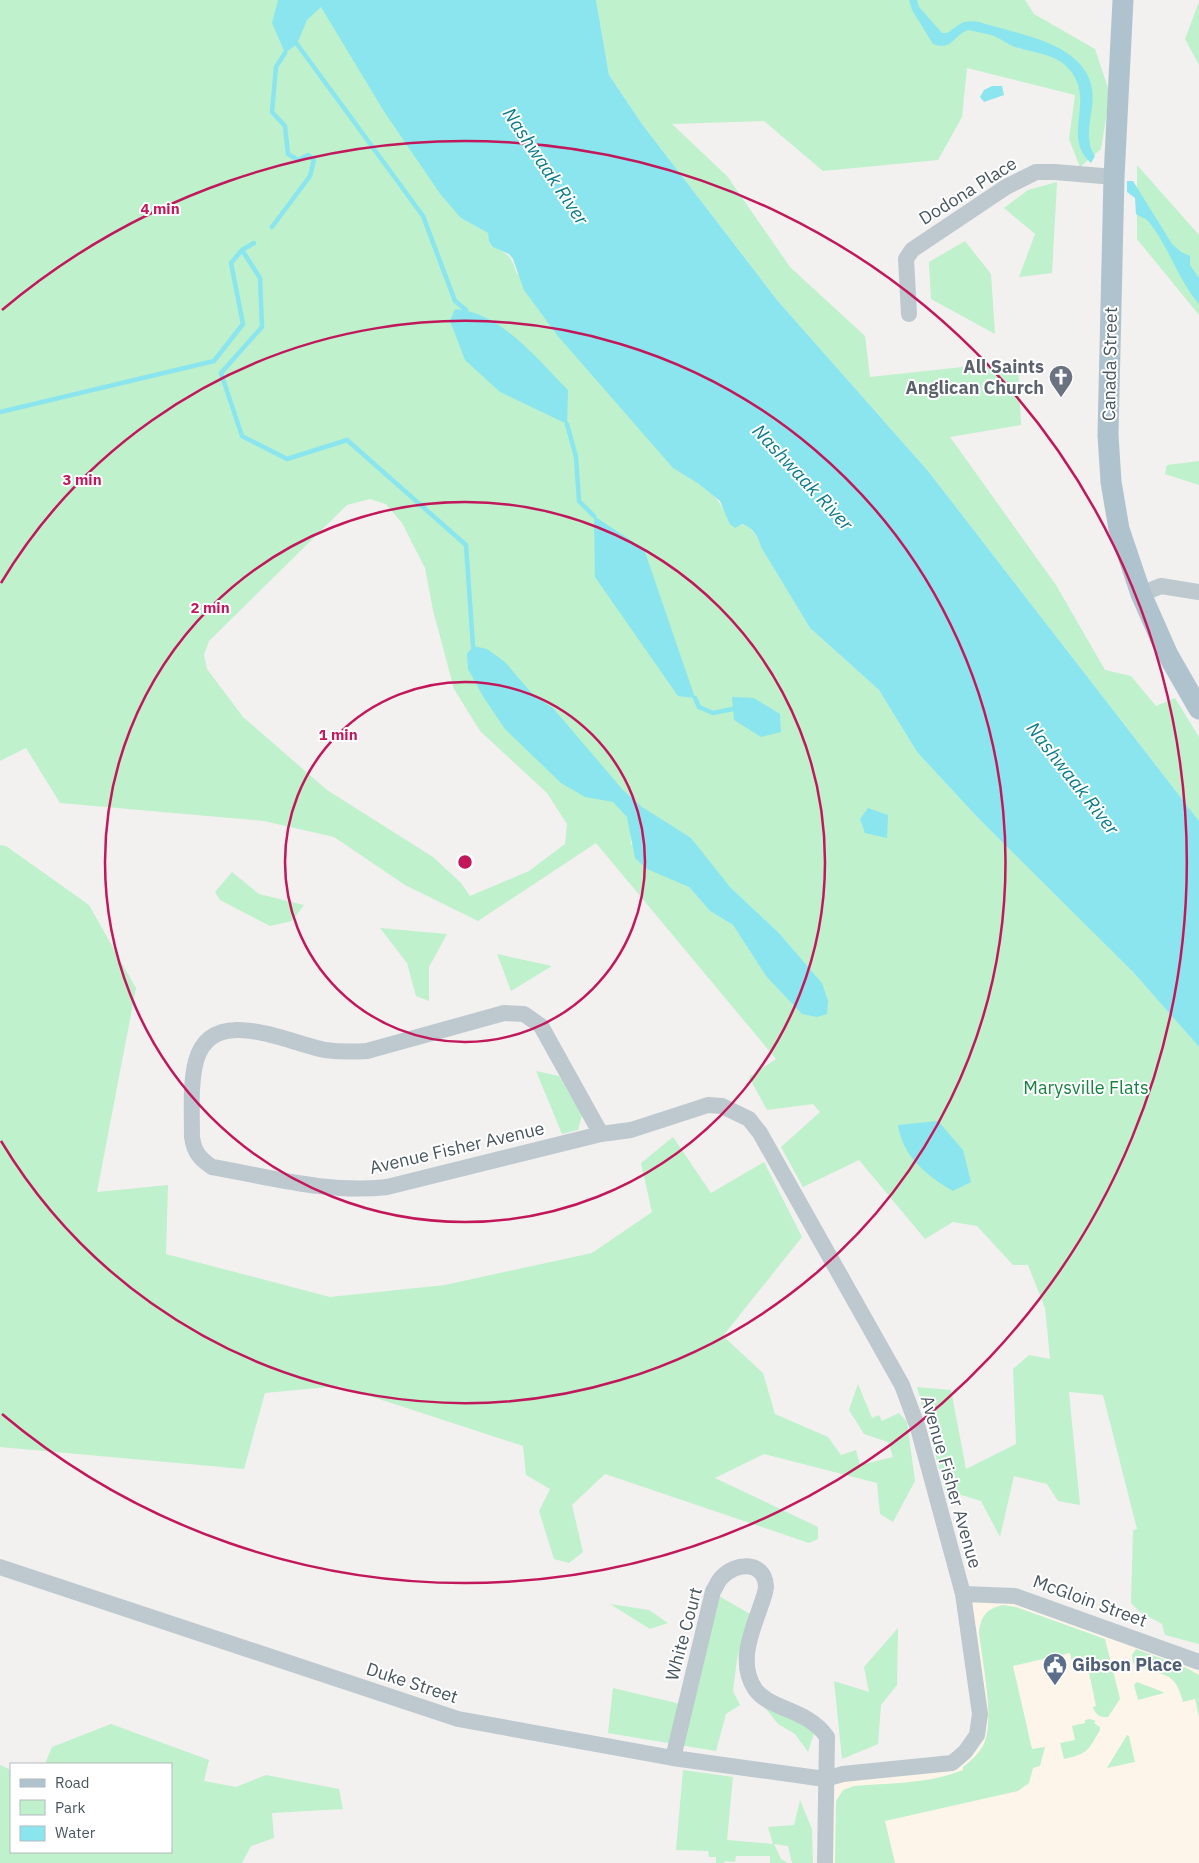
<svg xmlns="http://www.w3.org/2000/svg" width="1199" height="1863" font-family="'IBM Plex Sans',sans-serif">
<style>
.commercial{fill:#fdf5ea}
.green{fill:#bef1cc;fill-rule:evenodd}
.water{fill:#8ae5ef}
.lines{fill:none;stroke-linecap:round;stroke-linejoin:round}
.stream{stroke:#8ae5ef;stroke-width:4.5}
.minor{stroke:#bdc9cf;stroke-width:16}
.major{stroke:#afc3cf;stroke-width:21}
.ring{fill:none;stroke:#c2185b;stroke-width:2.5}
.labels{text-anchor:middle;stroke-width:4;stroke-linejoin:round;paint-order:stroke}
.street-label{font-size:18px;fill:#47565e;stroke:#fff}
.worship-label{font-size:18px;font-weight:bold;fill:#5b616d;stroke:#fff;text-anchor:end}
.park-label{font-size:18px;fill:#14833f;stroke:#fff}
.service-label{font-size:18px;font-weight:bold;fill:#4e5e75;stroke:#fff;text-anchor:start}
.water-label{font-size:19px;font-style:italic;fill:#0a7c89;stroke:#fff}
.centre{fill:#c2185b;stroke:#fff;stroke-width:2.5}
.ring-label{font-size:15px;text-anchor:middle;font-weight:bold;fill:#c2185b;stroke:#fff;stroke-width:4;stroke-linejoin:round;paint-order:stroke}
</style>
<rect width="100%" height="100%" fill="#f3f0f0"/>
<path class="commercial" d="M 963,1594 L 990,1595 L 1199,1662 L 1199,1863 L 825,1863 L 825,1779 L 952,1763 L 977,1735 Z"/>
<path class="green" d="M 0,0 L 391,0 L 461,218 L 488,233 C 491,256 509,243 516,272 L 673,468 C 700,484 719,492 729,523 L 748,525 L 759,540 L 761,547 L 810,628 L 879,690 L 917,752 L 979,819 L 1134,973 L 1199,1047 L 1199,1644 L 1165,1635 L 1162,1624 L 1140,1612 L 1131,1603 L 1133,1530 L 1137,1529 L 1103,1395 L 1069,1392 L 1080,1505 L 1058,1501 L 1047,1484 L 1014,1476 L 1000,1537 L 981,1501 L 945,1490 L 917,1387 L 951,1390 L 966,1469 L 1016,1444 L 1013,1369 L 1029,1355 L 1050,1359 L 1045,1308 L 1028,1265 L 1013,1265 L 977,1226 L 953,1222 L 925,1239 L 859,1160 L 803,1187 L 781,1147 L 820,1112 L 813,1104 L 767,1110 L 749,1077 L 776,1059 L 596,843 L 478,921 L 405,885 L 334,837 L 264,821 L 60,803 L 26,748 L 0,761 ZM 370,499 L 386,504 L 402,523 L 425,568 L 433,610 L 454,689 L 480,731 L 547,793 L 567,824 L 565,844 L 529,871 L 470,896 L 461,883 L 433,857 L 327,790 L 243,717 L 207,669 L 204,655 L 209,641 L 347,505 ZM 630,827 L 730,887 L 779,933 L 822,983 L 766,976 L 733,925 L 710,911 L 689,887 L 675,880 L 631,844 Z
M 596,0 L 1025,0 L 1034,14 L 1095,49 L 1110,94 L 1101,149 L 1080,167 L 1069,139 L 1075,95 L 967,68 L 962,117 L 938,160 L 823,171 L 764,121 L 672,124 L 727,176 L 790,267 L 865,336 L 870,377 L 1018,361 L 1021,425 L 950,437 L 1056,585 L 1105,670 L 1131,676 L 1156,706 L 1175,698 L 1199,737 L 1199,821 L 928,471 L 777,300 L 642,124 L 609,75 Z
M 1199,2 L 1199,65 L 1185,39 Z
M 1137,165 L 1199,235 L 1199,315 L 1137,239 Z
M 1057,182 L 1052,273 L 1019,277 L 1035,234 L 1004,208 L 1028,190 Z
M 965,241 L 991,274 L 995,334 L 931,299 L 929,262 Z
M 1199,461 L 1199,485 L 1165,474 L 1167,465 Z
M 0,845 L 6,846 L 89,905 L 136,988 L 97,1192 L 168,1185 L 166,1254 L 330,1297 L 445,1285 L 592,1253 L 652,1212 L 641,1163 L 673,1137 L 711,1193 L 764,1162 L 802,1237 L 723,1336 L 763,1373 L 775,1414 L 828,1437 L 841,1455 L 856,1450 L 860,1465 L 893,1457 L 888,1442 L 864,1434 L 849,1410 L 858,1384 L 872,1418 L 879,1415 L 882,1421 L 899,1413 L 907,1422 L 915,1481 L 893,1522 L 880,1514 L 877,1483 L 764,1454 L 715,1478 L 818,1527 L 818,1539 L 809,1543 L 605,1474 L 572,1505 L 583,1552 L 569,1563 L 554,1559 L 539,1511 L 550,1489 L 526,1475 L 523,1446 L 339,1386 L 265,1393 L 244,1469 L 0,1447 Z
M 232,872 L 259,894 L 304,905 L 292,921 L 270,926 L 220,900 L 215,892 Z
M 380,928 L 447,934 L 429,967 L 429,1001 L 416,996 L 407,963 Z
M 497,954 L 552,966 L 511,991 Z
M 536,1071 L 559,1076 L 582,1115 L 578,1130 L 562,1134 Z
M 719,1596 L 750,1614 L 737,1659 L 733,1691 L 740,1705 L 726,1714 L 716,1751 L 608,1733 L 613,1688 L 693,1707 Z
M 610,1604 L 649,1610 L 668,1623 L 650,1629 Z
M 1003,1605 L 1016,1607 L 1105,1639 L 1120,1699 L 1108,1717 C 1101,1718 1095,1715 1093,1707 L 1096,1706 L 1087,1663 L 1073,1666 L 1070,1653 L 1013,1666 L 1032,1749 L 1045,1747 L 1040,1766 L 1033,1768 L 1029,1783 L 1018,1791 L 885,1821 L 895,1863 L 835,1863 L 836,1801 L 843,1790 L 854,1786 C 890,1783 929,1784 963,1770 L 963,1767 C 972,1760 981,1752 985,1741 C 994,1716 982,1660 979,1632 C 981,1616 986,1609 1003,1605 Z
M 898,1628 L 897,1685 L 881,1705 L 878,1744 L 842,1759 L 834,1681 L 869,1692 L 864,1667 Z
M 1136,1649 L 1187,1668 L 1199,1675 L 1199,1717 L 1195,1699 L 1183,1702 C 1174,1665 1158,1679 1133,1663 L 1132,1655 Z
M 1137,1682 L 1163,1692 L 1164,1693 L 1138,1700 L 1134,1685 Z
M 762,1704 L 815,1730 L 808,1752 L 795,1734 L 778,1724 Z
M 1090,1719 L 1096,1721 L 1094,1723 L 1100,1727 L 1100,1730 C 1087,1752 1089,1753 1064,1759 L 1060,1743 L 1075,1740 L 1072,1726 L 1085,1723 L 1085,1720 Z
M 111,1724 L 209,1760 L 204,1781 L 236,1787 L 266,1775 L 339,1789 L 343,1809 L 272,1813 L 274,1838 L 251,1846 L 242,1863 L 0,1863 L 0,1765 L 11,1770 L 11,1852 L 171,1852 L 171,1764 L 45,1764 L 52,1747 Z
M 1127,1735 L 1129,1736 L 1135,1762 L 1107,1768 Z
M 683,1770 L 733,1777 L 727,1840 L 773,1844 L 768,1827 L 794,1825 L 800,1800 L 812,1829 L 813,1863 L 792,1863 L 788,1846 L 774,1844 L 781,1859 L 788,1863 L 770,1863 L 770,1856 L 736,1856 L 735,1862 L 725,1861 L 724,1863 L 706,1863 L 716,1863 L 716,1857 L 709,1857 L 708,1851 L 676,1850 Z"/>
<path class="water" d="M 278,0 L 596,0 L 609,75 L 642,124 L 777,300 L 928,471 L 1199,821 L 1199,1047 L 1134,973 L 979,819 L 917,752 L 879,690 L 810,628 L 761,547 C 759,538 752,526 742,524 L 735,528 L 729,523 L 720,501 L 699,484 L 673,468 L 557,335 L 524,290 L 513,259 L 509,254 L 493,247 L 489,241 L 488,233 L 461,218 L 441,195 L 385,113 L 321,7 L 307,20 L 297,44 L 285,53 L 272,23 Z
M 909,0 L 917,0 L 919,7 L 942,33 L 947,33 C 960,24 963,19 979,22 C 1023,36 1101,45 1092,107 C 1090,123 1085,142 1095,156 L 1091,163 C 1059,135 1100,97 1065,65 C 1053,54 1030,52 1015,47 C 1007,44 1001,39 994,36 C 986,33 976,32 968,30 C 953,36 952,51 933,44 L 912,10 Z
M 992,86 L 1002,86 L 1004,95 L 984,102 L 980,97 L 984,90 Z
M 1127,181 L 1133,181 L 1172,244 L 1181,252 L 1190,256 L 1190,265 L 1199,278 L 1199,304 C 1178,280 1169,247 1149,222 C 1145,217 1141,218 1136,214 L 1135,198 L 1127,192 Z
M 455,309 C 501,312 538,360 568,390 L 567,424 L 500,392 L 465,360 L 450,321 Z
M 594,516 L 644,549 L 695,698 L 678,696 L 595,577 Z
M 473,646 L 487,649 L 505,662 L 534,696 L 553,708 L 622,789 L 642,807 L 691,838 L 730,887 L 779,933 L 822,983 L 828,1001 L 827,1014 L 817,1017 L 802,1014 L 766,976 L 733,925 L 710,911 L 689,887 L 647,869 L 635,858 L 627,817 L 613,802 L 585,797 L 561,783 L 505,729 L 484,698 L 468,669 L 467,654 Z
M 732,697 L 754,698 L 780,714 L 781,732 L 761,737 L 734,720 Z
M 868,808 L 888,815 L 887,838 L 865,833 L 860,819 Z
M 938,1121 L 963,1150 L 971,1182 L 953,1191 C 926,1175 903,1157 898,1125 Z"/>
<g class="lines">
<path class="stream" d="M 297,44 L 423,216 L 455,301 L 466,310
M 272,227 L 310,176 L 314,160 L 308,155 L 298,160 L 288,154 L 285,126 L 272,112 L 276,67 L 285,53
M 254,243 L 242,250 L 260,278 L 262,327 L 221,373 L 242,436 L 287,459 L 347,440 L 466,545 L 473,646
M 0,412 L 214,361 L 243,324 L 231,263 L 242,250
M 567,424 L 576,457 L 579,501 L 594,516
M 695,698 L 699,707 L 713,713 L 733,709"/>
<path class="minor" d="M 909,314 L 906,259 L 912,250 L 1006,187 L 1036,172 L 1055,172 L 1114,177
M 1141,594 L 1161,586 L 1199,592
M 0,1567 L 458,1719 L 673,1758 L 825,1779 L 843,1774 L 952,1763 L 965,1752 L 977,1735 L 980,1714 L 963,1594 L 918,1428 L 902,1385 L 760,1133 L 749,1119 L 722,1106 L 708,1105 L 631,1130 L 601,1134 L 541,1026 L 524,1014 L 504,1013 L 367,1051 C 352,1052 339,1052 325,1050 C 288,1043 212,1003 196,1061 C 190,1084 192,1113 192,1137 C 194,1152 200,1159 212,1167 C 270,1177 329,1194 387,1187 L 601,1134
M 963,1594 L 1015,1596 L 1199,1662
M 673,1758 L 713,1591 C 716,1587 718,1581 721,1578 C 735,1562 764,1560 766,1586 C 766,1593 762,1601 760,1608 C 751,1633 738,1664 755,1689 C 769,1710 807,1708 827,1737 L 825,1863"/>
<path class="major" d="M 1123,0 L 1114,177 L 1108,435 L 1111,482 L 1119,529 L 1141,594 L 1168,655 L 1199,709"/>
</g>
<g class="ring">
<circle cx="465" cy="862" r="180"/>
<circle cx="465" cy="862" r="360"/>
<path d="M1 583A541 541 0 1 1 1 1141"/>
<path d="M2 310A721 721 0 1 1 2 1414"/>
</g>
<defs>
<symbol id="church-pin" viewBox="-11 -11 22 30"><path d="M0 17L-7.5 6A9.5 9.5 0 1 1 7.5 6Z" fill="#6b7280" stroke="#fff"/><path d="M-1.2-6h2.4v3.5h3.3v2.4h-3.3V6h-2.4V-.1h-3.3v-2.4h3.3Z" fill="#fff"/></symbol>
<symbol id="civic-pin" viewBox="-11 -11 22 30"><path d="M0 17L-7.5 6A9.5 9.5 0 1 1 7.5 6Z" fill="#5c6f8a" stroke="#fff"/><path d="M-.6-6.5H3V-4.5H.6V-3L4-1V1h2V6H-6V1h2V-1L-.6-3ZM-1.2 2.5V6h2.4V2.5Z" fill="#fff"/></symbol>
</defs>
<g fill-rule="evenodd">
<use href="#church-pin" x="1047" y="363" width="28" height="38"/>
<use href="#civic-pin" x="1041" y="1651" width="28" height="38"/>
</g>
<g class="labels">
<g class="street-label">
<text transform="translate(968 191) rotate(-32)" y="6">Dodona Place</text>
<text transform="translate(1110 364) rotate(-89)" y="6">Canada Street</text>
<text transform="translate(457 1148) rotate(-13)" y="6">Avenue Fisher Avenue</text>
<text transform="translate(951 1482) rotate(74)" y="6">Avenue Fisher Avenue</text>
<text transform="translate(1090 1601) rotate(20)" y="6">McGloin Street</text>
<text transform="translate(684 1634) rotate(-75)" y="6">White Court</text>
<text transform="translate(412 1683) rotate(18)" y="6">Duke Street</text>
</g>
<g class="worship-label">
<text x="1044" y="373">All Saints<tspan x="1044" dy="21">Anglican Church</tspan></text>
</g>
<g class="park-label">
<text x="1086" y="1094">Marysville Flats</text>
</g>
<g class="service-label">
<text x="1072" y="1671">Gibson Place</text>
</g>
<g class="water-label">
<text transform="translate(546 166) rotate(56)" y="7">Nashwaak River</text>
<text transform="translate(803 477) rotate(47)" y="7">Nashwaak River</text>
<text transform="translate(1073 778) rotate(52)" y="7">Nashwaak River</text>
</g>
</g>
<circle cx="465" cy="862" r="8" class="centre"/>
<g class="ring-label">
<text x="160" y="214">4 min</text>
<text x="82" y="485">3 min</text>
<text x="210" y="613">2 min</text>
<text x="338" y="740">1 min</text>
</g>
<rect x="10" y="1763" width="162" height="90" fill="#ffffff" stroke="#b5bbbf"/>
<rect x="20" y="1779" width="25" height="8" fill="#afc3cf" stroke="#b5bbbf"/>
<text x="55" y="1788" font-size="15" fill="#47565e">Road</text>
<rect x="20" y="1800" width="25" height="15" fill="#bef1cc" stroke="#b5bbbf"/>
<text x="55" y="1813" font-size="15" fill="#47565e">Park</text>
<rect x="20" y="1826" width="25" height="15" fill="#8ae5ef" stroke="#b5bbbf"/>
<text x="55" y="1838" font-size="15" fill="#47565e">Water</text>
</svg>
